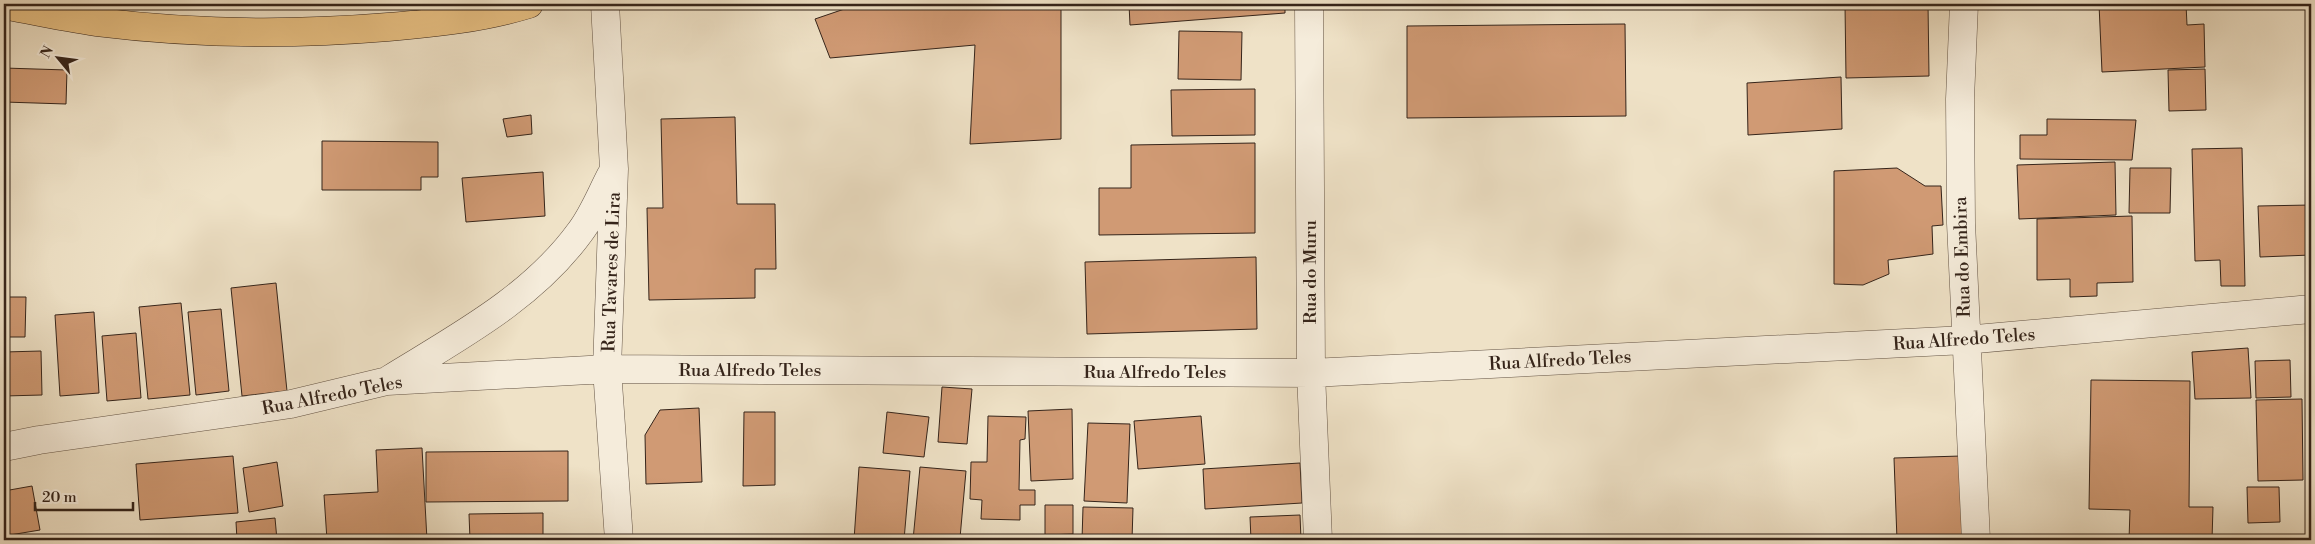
<svg xmlns="http://www.w3.org/2000/svg" width="2315" height="544" font-family="'Libre Bodoni',serif">
<style>
.building{fill:#d09a74;stroke:#35241a}
.lines{fill:none;stroke-linecap:round;stroke-linejoin:round}
.minor-casing{stroke:#645445;stroke-width:29}
.major-casing{stroke:#35241a;stroke-width:29}
.minor{stroke:#f5ecdb;stroke-width:28}
.major{stroke:#e8c184;stroke-width:28}
.labels{text-anchor:middle;stroke-width:5;stroke-linejoin:round;paint-order:stroke}
.street-label{font-size:18px;fill:#35241a;stroke:#f5ecdb}
</style>
<rect width="100%" height="100%" fill="#efe2c7"/>
<filter id="stains"><feTurbulence type="fractalNoise" baseFrequency=".004" numOctaves="4"/><feColorMatrix values="0 0 0 0 .2 0 0 0 0 .09 0 0 0 0 .02 0 0 0 .5 -.17"/></filter>
<radialGradient id="worn" r=".72"><stop offset=".6" stop-color="#630" stop-opacity="0"/><stop offset="1" stop-color="#630" stop-opacity=".3"/></radialGradient>
<path class="building" d="M 859,4 L 1061,4 L 1061,139 L 970,144 L 975,45 L 830,58 L 815,19 Z
M 1129,4 L 1285,4 L 1285,13 L 1130,25 Z
M 1928,4 L 1929,76 L 1846,78 L 1845,5 Z
M 2099,4 L 2186,4 L 2187,25 L 2204,24 L 2205,67 L 2102,72 Z
M 1625,24 L 1626,116 L 1407,118 L 1407,26 Z
M 1179,31 L 1242,32 L 1241,80 L 1178,79 Z
M 4,68 L 67,70 L 66,104 L 4,102 Z
M 2205,69 L 2206,110 L 2169,111 L 2168,70 Z
M 1841,77 L 1842,129 L 1748,135 L 1747,83 Z
M 1255,89 L 1255,135 L 1172,136 L 1171,90 Z
M 531,115 L 532,134 L 507,137 L 503,119 Z
M 735,117 L 737,204 L 775,204 L 776,269 L 755,269 L 755,298 L 649,300 L 647,208 L 663,208 L 661,119 Z
M 2047,119 L 2136,120 L 2132,160 L 2020,159 L 2020,135 L 2047,135 Z
M 322,141 L 438,142 L 438,177 L 421,177 L 421,190 L 322,190 Z
M 1255,143 L 1255,233 L 1099,235 L 1099,188 L 1131,188 L 1131,145 Z
M 2242,148 L 2245,286 L 2221,286 L 2220,260 L 2195,261 L 2192,149 Z
M 2115,162 L 2116,215 L 2019,219 L 2017,165 Z
M 1897,168 L 1925,186 L 1941,186 L 1943,225 L 1932,226 L 1933,254 L 1888,260 L 1889,274 L 1863,285 L 1834,284 L 1834,171 Z
M 2130,168 L 2171,168 L 2170,213 L 2129,213 Z
M 543,172 L 545,216 L 466,222 L 462,178 Z
M 2311,205 L 2311,255 L 2260,257 L 2258,206 Z
M 2132,216 L 2133,282 L 2097,283 L 2097,296 L 2070,297 L 2070,279 L 2037,280 L 2037,219 Z
M 1256,257 L 1257,329 L 1087,334 L 1085,262 Z
M 276,283 L 287,391 L 242,396 L 231,288 Z
M 4,297 L 26,297 L 25,337 L 4,337 Z
M 181,303 L 190,395 L 148,399 L 139,307 Z
M 221,309 L 229,391 L 196,395 L 188,312 Z
M 94,312 L 99,393 L 60,396 L 55,315 Z
M 136,333 L 141,398 L 107,401 L 102,336 Z
M 2248,348 L 2251,398 L 2195,399 L 2192,352 Z
M 41,351 L 42,395 L 4,396 L 4,352 Z
M 2290,360 L 2291,397 L 2256,398 L 2255,361 Z
M 2091,380 L 2190,381 L 2189,507 L 2213,507 L 2212,540 L 2129,540 L 2130,510 L 2089,509 Z
M 942,387 L 972,389 L 967,444 L 938,442 Z
M 2302,399 L 2303,480 L 2258,481 L 2256,400 Z
M 699,408 L 702,482 L 646,484 L 645,435 L 660,410 Z
M 1072,409 L 1073,479 L 1031,481 L 1028,411 Z
M 744,412 L 775,412 L 775,485 L 743,486 Z
M 887,412 L 929,417 L 924,457 L 883,453 Z
M 988,416 L 1026,417 L 1025,439 L 1020,440 L 1019,490 L 1035,490 L 1035,505 L 1020,505 L 1020,520 L 981,519 L 982,500 L 970,499 L 971,462 L 987,462 Z
M 1201,416 L 1205,464 L 1138,469 L 1134,421 Z
M 1088,423 L 1130,424 L 1127,503 L 1084,501 Z
M 422,448 L 427,540 L 327,540 L 324,495 L 378,492 L 376,450 Z
M 568,451 L 568,501 L 426,502 L 426,452 Z
M 233,456 L 238,513 L 140,520 L 136,464 Z
M 1961,456 L 1965,540 L 1897,540 L 1894,458 Z
M 277,462 L 283,506 L 249,512 L 243,468 Z
M 1300,463 L 1302,503 L 1205,509 L 1203,469 Z
M 859,467 L 910,471 L 904,540 L 854,540 Z
M 920,467 L 966,471 L 960,538 L 934,536 L 932,540 L 913,540 Z
M 32,486 L 40,530 L 4,536 L 4,491 Z
M 2247,487 L 2279,487 L 2280,522 L 2248,523 Z
M 1045,505 L 1073,505 L 1073,534 L 1045,535 Z
M 1083,507 L 1133,508 L 1132,540 L 1082,540 Z
M 543,513 L 543,540 L 470,540 L 469,514 Z
M 1300,515 L 1301,540 L 1251,540 L 1250,517 Z
M 275,518 L 277,540 L 237,540 L 236,522 Z
M 647,537 L 678,537 L 678,540 L 647,540 Z"/>
<g class="lines">
<defs>
<path id="minor" d="M 605,4 L 614,169 L 607,369 L 619,540
M 1309,4 L 1311,373 L 1318,540
M 1964,4 L 1960,99 L 1961,223 L 1976,540
M 390,379 C 458,337 532,298 580,232 C 593,215 601,194 611,175
M 4,447 L 39,440 L 291,404 L 387,381 L 607,369 L 1311,373 L 1965,340 L 2311,309"/>
<path id="major" d="M 4,5 C 35,11 66,18 97,22 C 193,34 291,35 388,27 C 436,23 483,18 529,4"/>
</defs>
<use href="#minor" class="minor-casing"/>
<use href="#major" class="major-casing"/>
<use href="#minor" class="minor"/>
<use href="#major" class="major"/>
</g>
<g class="labels">
<g class="street-label">
<text transform="translate(1962 257) rotate(-92)" y="6">Rua do Embira</text>
<text transform="translate(611 272) rotate(-88)" y="6">Rua Tavares de Lira</text>
<text transform="translate(1310 272) rotate(-90)" y="6">Rua do Muru</text>
<text transform="translate(1964 339) rotate(-4)" y="6">Rua Alfredo Teles</text>
<text transform="translate(1560 360) rotate(-3)" y="6">Rua Alfredo Teles</text>
<text x="750" y="376">Rua Alfredo Teles</text>
<text x="1155" y="378">Rua Alfredo Teles</text>
<text transform="translate(332 395) rotate(-11)" y="6">Rua Alfredo Teles</text>
</g>
</g>
<rect width="2315" height="544" fill="none" stroke="#efe2c7" stroke-width="20"/>
<rect x="5" y="5" width="2305" height="534" fill="none" stroke="#35241a" stroke-width="2.5"/>
<rect x="10" y="10" width="2295" height="524" fill="none" stroke="#35241a"/>
<g transform="translate(58 58) rotate(299)" stroke="#f5ecdb" stroke-width="4" paint-order="stroke">
<path d="M0-4L9 19L0 12L-9 19Z" fill="#35241a"/>
<text y="-8" font-size="14" font-weight="bold" text-anchor="middle" fill="#35241a">N</text>
</g>
<path d="M35 502v8h98v-8" fill="none" stroke="#35241a" stroke-width="2.5"/>
<text x="42" y="502" font-size="15" fill="#35241a" stroke="#f5ecdb" stroke-width="4" paint-order="stroke">20 m</text>
<rect width="100%" height="100%" filter="url(#stains)"/>
<rect width="100%" height="100%" fill="url(#worn)"/>
</svg>
